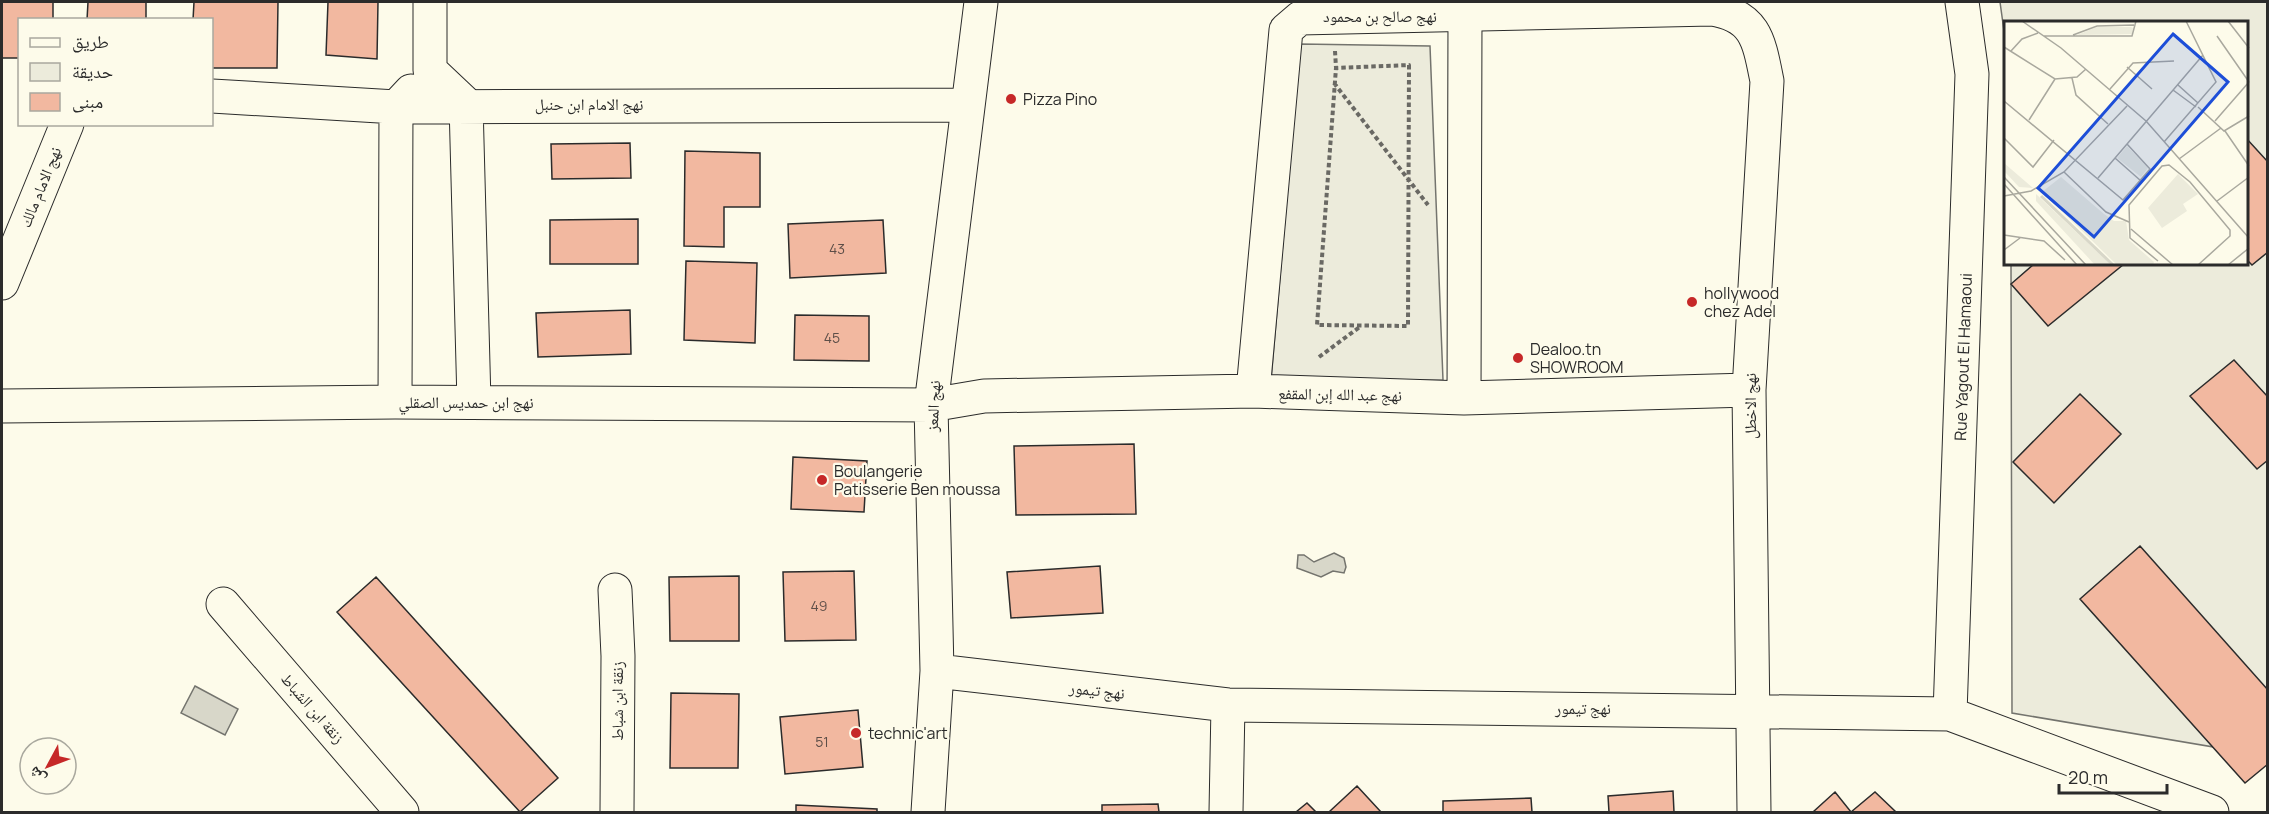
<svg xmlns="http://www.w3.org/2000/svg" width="2269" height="814" font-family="Manrope,'Noto Naskh Arabic',sans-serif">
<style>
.green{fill:#ecebdb;stroke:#74746e;stroke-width:1.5}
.water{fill:#d8d7c9;stroke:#74746e;stroke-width:1.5}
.building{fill:#f2b8a0;stroke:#2b2b2b;stroke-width:1.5}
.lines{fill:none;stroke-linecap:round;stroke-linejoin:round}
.minor-casing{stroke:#2b2b2b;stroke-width:35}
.path{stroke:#6a6964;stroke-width:4;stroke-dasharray:4.5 3;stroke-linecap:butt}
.minor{stroke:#fdfbea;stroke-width:33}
.poi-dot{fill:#c62828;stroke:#fdfbea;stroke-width:2}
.labels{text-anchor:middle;stroke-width:4.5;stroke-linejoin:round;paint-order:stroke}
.number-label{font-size:14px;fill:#5d4e48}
.street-label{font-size:16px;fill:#2b2b2b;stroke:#fdfbea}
.poi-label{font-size:16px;fill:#2b2b2b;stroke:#fdfbea;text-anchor:start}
.inset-river{fill:none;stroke:#d8d7c9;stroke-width:3}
.inset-road{fill:none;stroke:#a9a89e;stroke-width:1.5}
.view{fill:#1d4ed8;fill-opacity:0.15;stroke:#1d4ed8;stroke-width:3}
.inset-edge{fill:none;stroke:#2b2b2b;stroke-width:3}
</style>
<rect width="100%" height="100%" fill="#fdfbea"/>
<path class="green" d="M 2000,2 L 2267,2 L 2267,756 L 2012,713 L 2011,264 L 2246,264 L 2246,22 L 2005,22 L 2005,38 Z
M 1300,44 L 1430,46 L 1443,380 L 1271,381 Z"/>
<path class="water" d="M 1334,553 L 1344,558 L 1346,567 L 1344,573 L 1333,571 L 1321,577 L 1297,568 L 1298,555 L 1304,555 L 1314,562 Z
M 195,686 L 238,709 L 225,735 L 181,713 Z"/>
<path class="building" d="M 2,2 L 53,2 L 53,20 L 20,20 L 20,58 L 2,58 Z
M 88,2 L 146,2 L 146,20 L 87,20 Z
M 194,2 L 278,2 L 277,68 L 212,68 L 212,20 L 193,20 Z
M 328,2 L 378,2 L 377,59 L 326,55 Z
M 2246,138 L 2268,162 L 2268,252 L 2252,265 L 2246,259 Z
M 630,143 L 631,178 L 552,179 L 551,144 Z
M 685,151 L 760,153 L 760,207 L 724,207 L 724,247 L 684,246 Z
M 638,219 L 638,264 L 550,264 L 550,220 Z
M 883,220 L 886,273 L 790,278 L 788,224 Z
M 686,261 L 757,263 L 755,343 L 684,340 Z
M 2034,264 L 2124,264 L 2048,326 L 2011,284 Z
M 630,310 L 631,354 L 538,357 L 536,313 Z
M 795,315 L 869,316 L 869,361 L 794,360 Z
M 2234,360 L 2268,397 L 2268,460 L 2257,469 L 2190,396 Z
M 2080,394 L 2121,434 L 2054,503 L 2013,462 Z
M 1134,444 L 1136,514 L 1016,515 L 1014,446 Z
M 793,457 L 867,461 L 864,512 L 791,509 Z
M 2140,546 L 2268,690 L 2268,764 L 2245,783 L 2080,599 Z
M 1100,566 L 1103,613 L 1011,618 L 1007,572 Z
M 854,571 L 856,640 L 785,641 L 783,572 Z
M 739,576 L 739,641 L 670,641 L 669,577 Z
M 376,577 L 558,778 L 520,812 L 337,612 Z
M 671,693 L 739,694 L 738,768 L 670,768 Z
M 858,710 L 863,767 L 785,774 L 780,717 Z
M 1357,786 L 1381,812 L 1329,812 Z
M 1673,791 L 1674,812 L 1609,812 L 1608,796 Z
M 1835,792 L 1851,812 L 1875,792 L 1896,812 L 1813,812 Z
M 1531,798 L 1532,812 L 1443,812 L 1443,801 Z
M 1307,803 L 1316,812 L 1296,812 Z
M 1158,804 L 1159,812 L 1102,812 L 1102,805 Z
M 796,805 L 877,809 L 877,812 L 796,812 Z"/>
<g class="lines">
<defs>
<path id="minor" d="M 430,2 L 430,70
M 430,70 L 466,104 L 474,402
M 212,96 L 396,107 L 967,105
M 2,283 L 67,124
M 1253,391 L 1286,30 L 1300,18 L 1712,9 C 1756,16 1759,41 1767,81 L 1749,390 L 1754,812
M 1464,398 L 1465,16
M 395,402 L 396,107 L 411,91
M 2,406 L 395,402 L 931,405 L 984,396 L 1253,391 L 1464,398 L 1749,390
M 615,590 L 618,656 L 617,812
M 223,604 L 402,812
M 937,671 L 1228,705 L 1950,714 L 2212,812
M 1950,714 L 1972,74 L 1962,2
M 928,812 L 937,671 L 931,405 L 981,2
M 1226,812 L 1228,705"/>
</defs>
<use href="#minor" class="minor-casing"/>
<path class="path" d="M 1335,51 L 1336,68
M 1409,65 L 1408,326 L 1317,325 L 1336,68 Z
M 1334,83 L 1428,205
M 1319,357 L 1361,326"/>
<use href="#minor" class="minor"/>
</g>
<g class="poi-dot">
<circle cx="1011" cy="99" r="6"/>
<circle cx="1692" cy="302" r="6"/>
<circle cx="1518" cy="358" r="6"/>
<circle cx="822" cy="480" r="6"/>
<circle cx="856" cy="733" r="6"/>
</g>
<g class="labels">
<g class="number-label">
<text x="837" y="254">43</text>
<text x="832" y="343">45</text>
<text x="819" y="611">49</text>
<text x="822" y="747">51</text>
</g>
<g class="street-label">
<text x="1380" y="22">نهج صالح بن محمود</text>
<text x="589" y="110">نهج الامام ابن حنبل</text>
<text transform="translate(40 187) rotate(-68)" y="6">نهج الامام مالك</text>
<text transform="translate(1963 357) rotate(-88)" y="6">Rue Yagout El Hamaoui</text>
<text transform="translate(1340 394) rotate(1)" y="6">نهج عبد الله إبن المقفع</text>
<text x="466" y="408">نهج ابن حمديس الصقلي</text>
<text transform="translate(933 406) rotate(-87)" y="6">نهج المعز</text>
<text transform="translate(1750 406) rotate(-90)" y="6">نهج الاخطل</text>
<text transform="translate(1097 690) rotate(6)" y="6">نهج تيمور</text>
<text transform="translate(617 701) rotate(-90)" y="6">زنقة ابن شباط</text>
<text transform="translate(313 708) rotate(49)" y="6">زنقة ابن الشباط</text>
<text x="1583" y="714">نهج تيمور</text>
</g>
<g class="poi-label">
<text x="1023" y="105">Pizza Pino</text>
<text x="1704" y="299">hollywood<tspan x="1704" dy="18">chez Adel</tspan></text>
<text x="1530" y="355">Dealoo.tn<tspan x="1530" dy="18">SHOWROOM</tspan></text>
<text x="834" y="477">Boulangerie<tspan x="834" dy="18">Patisserie Ben moussa</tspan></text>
<text x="868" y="739">technic'art</text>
</g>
</g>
<g transform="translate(2004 21)">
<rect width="244" height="244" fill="#fdfbea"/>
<path d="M 93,6 L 127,6 L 129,7 L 128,13 L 73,14 ZM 123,125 L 144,147 L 137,156 L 113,137 ZM 0,142 L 29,167 L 15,166 L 0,150 ZM 174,153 L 194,173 L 179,183 L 183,190 L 158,207 L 144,187 ZM 57,156 L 100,193 L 110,200 L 122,200 L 125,219 L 150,241 L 149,244 L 113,244 L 38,171 ZM 32,173 L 107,244 L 91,244 L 32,180 Z" fill="#ecebdb"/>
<path class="inset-river" d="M 37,175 L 109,244"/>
<path class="inset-road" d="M 18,0 L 57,27 L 142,100 L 245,217M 224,0 L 245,27M 69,14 L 93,5 L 130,4M 40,15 L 128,15 L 132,0M 213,15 L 245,61M 0,26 L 51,58 L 73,56 L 82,48M 7,30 L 18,18 L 34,12M 123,46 L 148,68M 68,57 L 72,74 L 104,103M 174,64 L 194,82M 106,68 L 129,42 L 170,40M 169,69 L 192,86M 0,80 L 119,179 L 146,148 L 123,123M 194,86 L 220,110 L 245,95M 25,99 L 51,58M 211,100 L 245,61M 221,110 L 245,145M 0,117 L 29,146 L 50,119M 160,121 L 212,61 L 182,0M 111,137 L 137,160M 175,138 L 217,107M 60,151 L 102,191 L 125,201M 0,156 L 82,244M 94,157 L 199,34M 0,163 L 73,244M 0,175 L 27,170 L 60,151 L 123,85M 213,180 L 245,156M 127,208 L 169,244M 0,214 L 40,220 L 61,239M 0,229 L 16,217M 154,240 L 126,217 L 125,184 L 158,145 L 165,144 L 186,161 L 226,209 L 226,215 L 194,244M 224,244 L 245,227"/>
<path class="view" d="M 169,13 L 224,61 L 90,216 L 34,167 Z"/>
<rect width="244" height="244" class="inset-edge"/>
</g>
<rect width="2269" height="814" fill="none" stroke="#2b2b2b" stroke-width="6"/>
<rect x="18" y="18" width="195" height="108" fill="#fdfbea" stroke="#a9a89e" stroke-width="1.5"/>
<rect x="30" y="38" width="30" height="9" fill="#fdfbea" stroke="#a9a89e" stroke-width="1.5"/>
<text x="72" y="48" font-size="18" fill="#2b2b2b">طريق</text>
<rect x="30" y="63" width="30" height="18" fill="#ecebdb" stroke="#a9a89e" stroke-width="1.5"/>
<text x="72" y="78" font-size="18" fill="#2b2b2b">حديقة</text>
<rect x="30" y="93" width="30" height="18" fill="#f2b8a0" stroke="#a9a89e" stroke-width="1.5"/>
<text x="72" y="108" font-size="18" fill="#2b2b2b">مبنى</text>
<g transform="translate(48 766) rotate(229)"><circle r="28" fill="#fdfbea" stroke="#a9a89e" stroke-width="1.5"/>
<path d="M0-4.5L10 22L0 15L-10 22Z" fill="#c62828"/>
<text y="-9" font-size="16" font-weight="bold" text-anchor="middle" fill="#2b2b2b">ش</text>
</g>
<path d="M2059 784v9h108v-9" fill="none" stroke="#2b2b2b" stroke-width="3"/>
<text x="2068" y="784" font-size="18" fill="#2b2b2b" stroke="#fdfbea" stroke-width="4.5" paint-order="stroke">20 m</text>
</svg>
